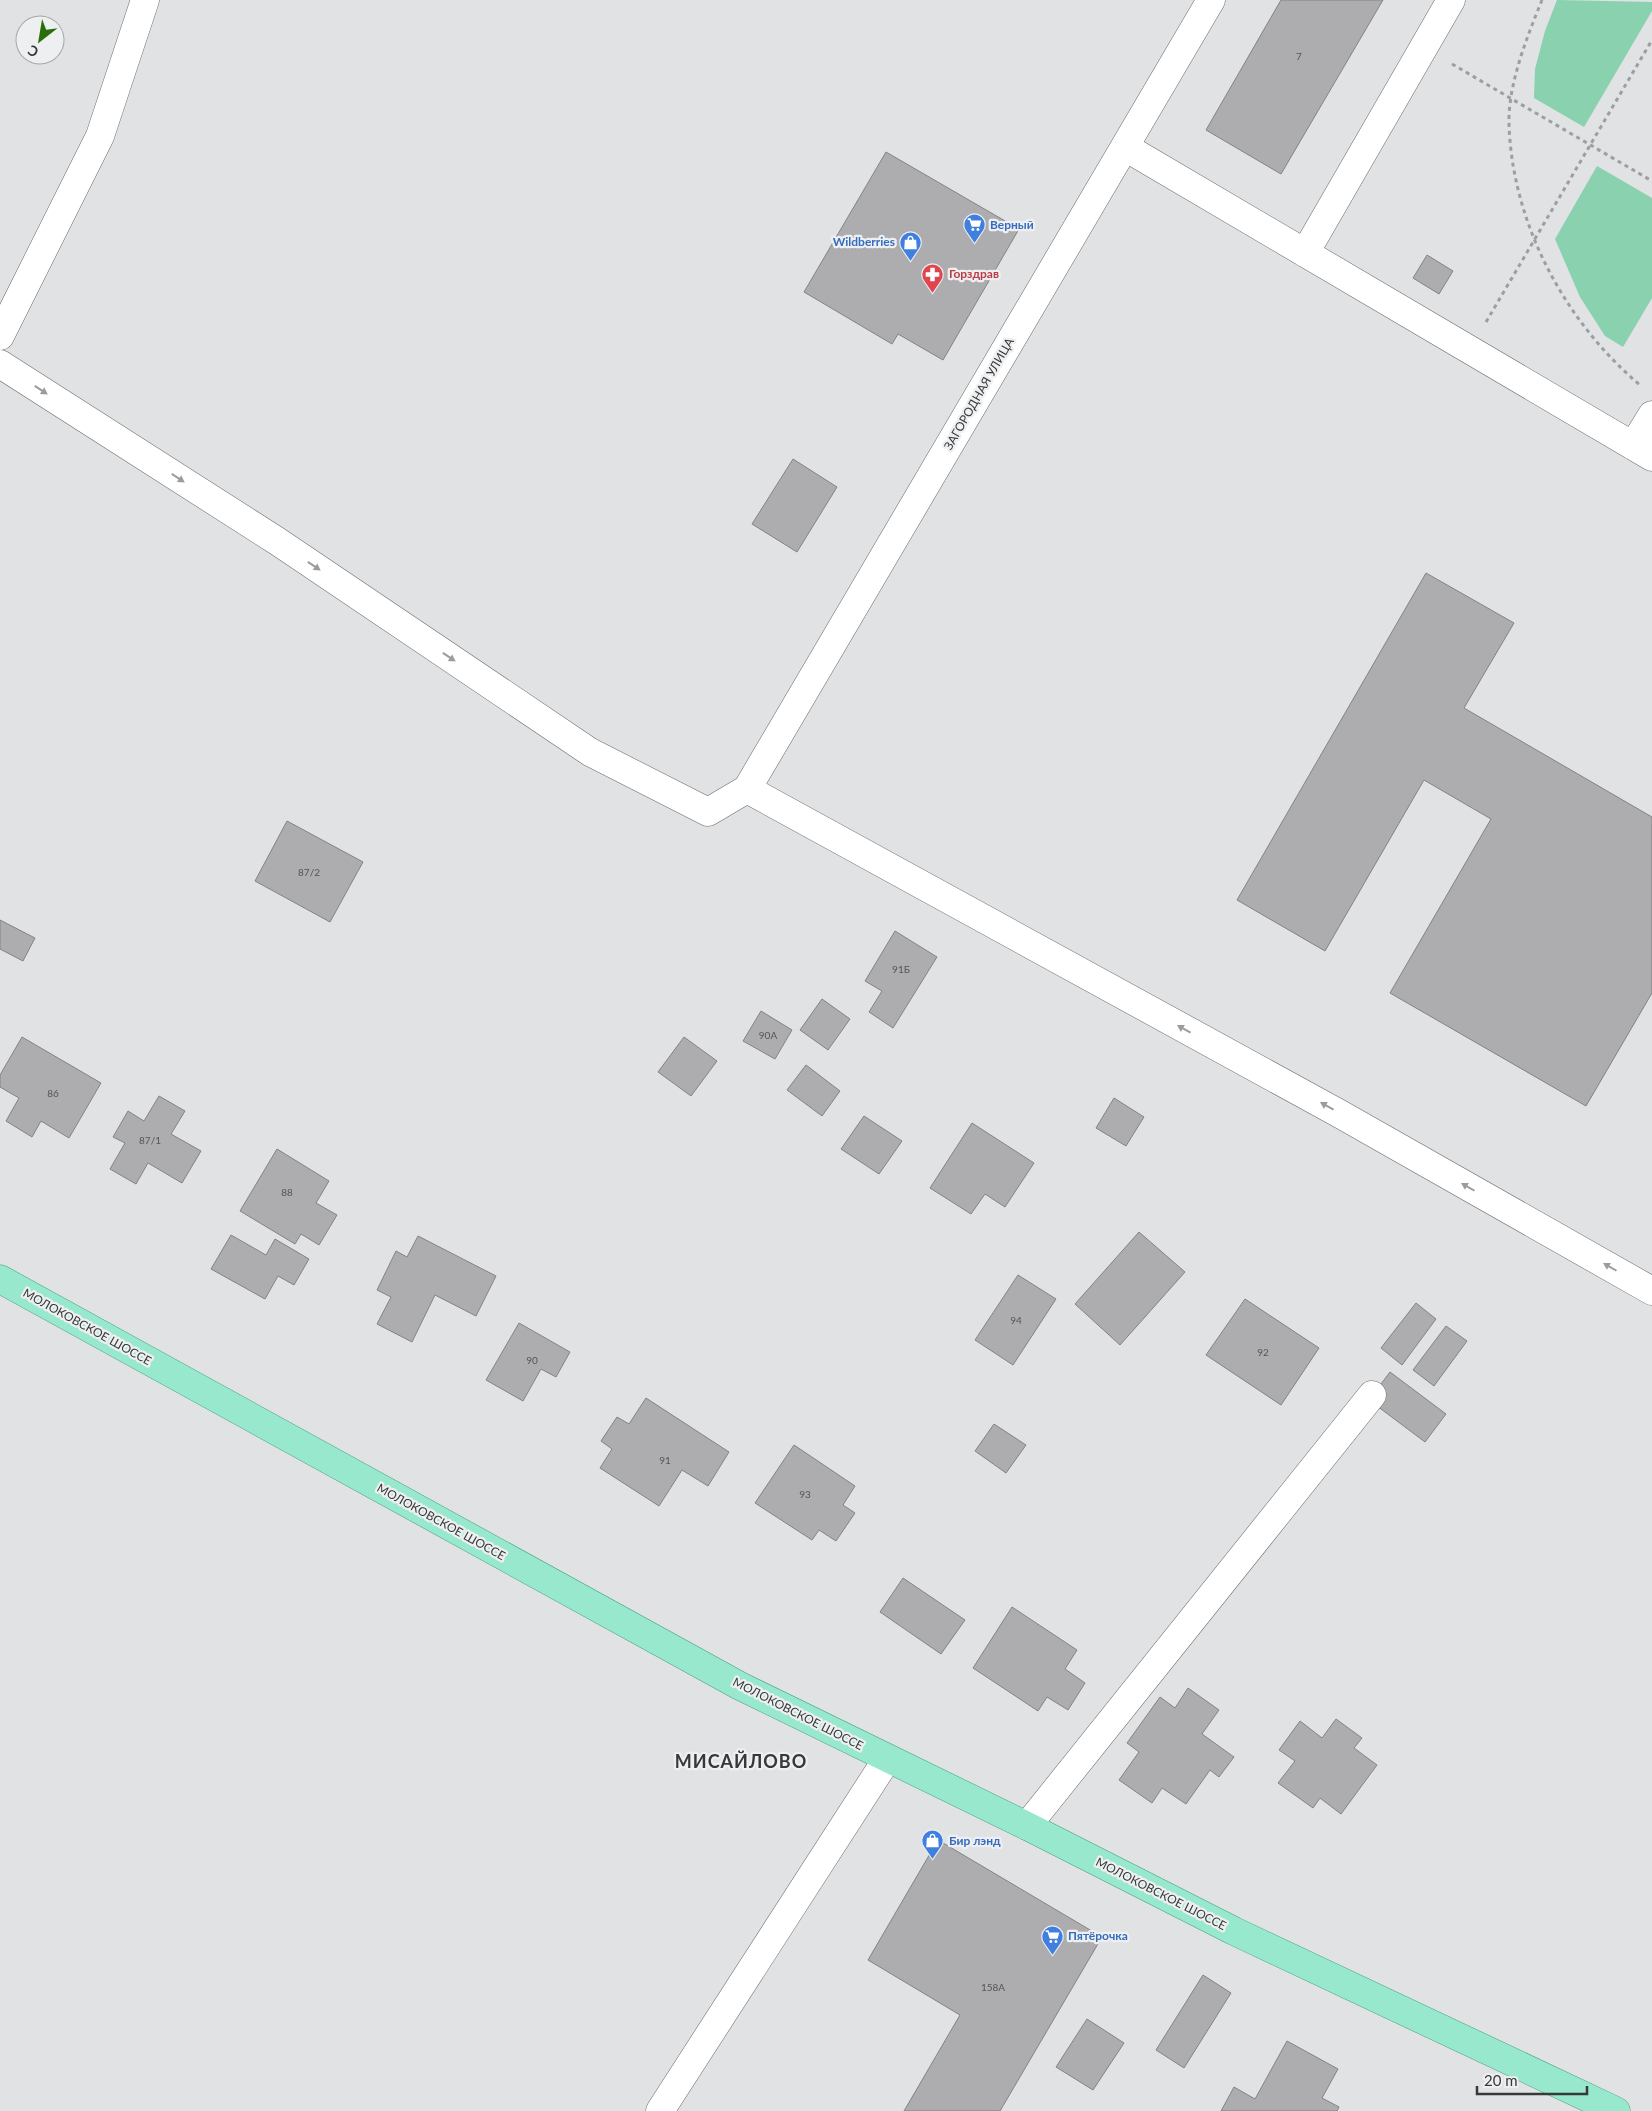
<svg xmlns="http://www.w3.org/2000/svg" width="1652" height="2111" font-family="Lato,sans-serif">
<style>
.green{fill:#89d1af}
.building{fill:#adadaf;stroke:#838385}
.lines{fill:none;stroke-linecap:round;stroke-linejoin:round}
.minor-casing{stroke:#6b6c6e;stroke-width:29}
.major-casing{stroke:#48a082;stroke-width:29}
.path{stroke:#9d9ea0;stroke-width:3;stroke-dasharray:4 4;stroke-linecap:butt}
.minor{stroke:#fff;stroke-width:28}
.major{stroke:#97e8cc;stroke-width:28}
.oneway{fill:#9b9c9c}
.labels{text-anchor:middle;stroke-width:4.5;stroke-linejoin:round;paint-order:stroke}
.number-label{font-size:10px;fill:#545556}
.shop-label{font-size:12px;font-weight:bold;fill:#366cbe;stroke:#eeeff1;text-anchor:start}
.health-label{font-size:12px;font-weight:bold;fill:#be3a42;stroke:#eeeff1;text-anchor:start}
.street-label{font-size:12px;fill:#373839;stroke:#eeeff1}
.district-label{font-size:18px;font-weight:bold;letter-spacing:1px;fill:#373839;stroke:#eeeff1}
</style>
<rect width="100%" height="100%" fill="#e0e2e4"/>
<path class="green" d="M 1557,0 L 1652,2 L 1652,11 L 1584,127 L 1534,98 L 1535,69 L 1545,31 Z
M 1597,166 L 1652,198 L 1652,298 L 1623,347 L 1605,336 L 1580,297 L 1555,239 Z"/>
<path class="building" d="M 1281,0 L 1383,0 L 1281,174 L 1206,130 Z
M 886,152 L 1019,229 L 943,360 L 898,334 L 892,344 L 804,292 Z
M 1427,255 L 1453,271 L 1439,294 L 1413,278 Z
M 793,459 L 837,487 L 797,552 L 752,524 Z
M 1426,573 L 1514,623 L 1464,708 L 1652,817 L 1652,993 L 1586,1106 L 1390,993 L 1491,819 L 1424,780 L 1325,951 L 1237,900 Z
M 287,821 L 363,862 L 330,922 L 255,881 Z
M 0,920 L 35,938 L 23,961 L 0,949 Z
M 895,931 L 937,957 L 893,1028 L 869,1012 L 882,991 L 865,981 Z
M 822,999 L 850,1019 L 828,1050 L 800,1030 Z
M 761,1011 L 792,1030 L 775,1059 L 743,1041 Z
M 22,1037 L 101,1083 L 69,1138 L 41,1121 L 32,1137 L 6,1121 L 19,1098 L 0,1087 L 0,1075 Z
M 684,1037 L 717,1061 L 691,1096 L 658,1072 Z
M 806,1065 L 840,1091 L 822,1116 L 787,1090 Z
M 159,1096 L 185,1111 L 171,1134 L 201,1151 L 182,1183 L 148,1163 L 136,1184 L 110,1169 L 125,1143 L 113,1137 L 128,1111 L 144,1121 Z
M 1114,1098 L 1144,1117 L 1126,1146 L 1096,1128 Z
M 864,1116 L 902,1141 L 879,1174 L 841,1149 Z
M 972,1123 L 1034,1163 L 1005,1207 L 985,1194 L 971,1214 L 930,1188 Z
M 277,1149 L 329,1181 L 316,1203 L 337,1215 L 319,1245 L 301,1234 L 295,1244 L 240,1211 Z
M 1139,1232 L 1185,1272 L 1120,1345 L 1075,1304 Z
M 231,1235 L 266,1255 L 275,1239 L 309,1259 L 294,1285 L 278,1276 L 265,1299 L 211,1269 Z
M 418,1236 L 496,1276 L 476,1316 L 435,1295 L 412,1342 L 377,1324 L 391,1297 L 377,1290 L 396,1251 L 407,1257 Z
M 1018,1275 L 1056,1299 L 1013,1365 L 975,1340 Z
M 1245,1299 L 1319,1348 L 1281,1405 L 1206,1355 Z
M 1416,1303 L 1436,1319 L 1402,1365 L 1381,1348 Z
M 519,1323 L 570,1352 L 556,1377 L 541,1369 L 523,1401 L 486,1380 Z
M 1446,1326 L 1467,1341 L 1434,1386 L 1413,1370 Z
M 1390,1372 L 1446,1414 L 1425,1442 L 1369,1400 Z
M 646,1398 L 729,1452 L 708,1486 L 682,1470 L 659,1506 L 600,1468 L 612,1449 L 601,1441 L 617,1417 L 629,1424 Z
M 994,1424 L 1026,1445 L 1006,1473 L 975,1451 Z
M 794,1445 L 855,1486 L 843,1505 L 855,1513 L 836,1541 L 819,1530 L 812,1540 L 755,1503 Z
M 903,1578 L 965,1620 L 941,1654 L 880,1612 Z
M 1012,1607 L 1077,1650 L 1065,1669 L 1085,1683 L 1068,1710 L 1047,1697 L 1038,1711 L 973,1668 Z
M 1188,1688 L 1219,1710 L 1202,1734 L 1234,1757 L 1219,1777 L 1210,1770 L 1186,1804 L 1162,1788 L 1152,1803 L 1119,1780 L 1139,1752 L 1127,1743 L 1160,1697 L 1175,1708 Z
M 1336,1719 L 1362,1738 L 1354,1748 L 1377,1765 L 1341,1814 L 1320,1798 L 1313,1808 L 1278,1783 L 1295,1761 L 1279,1750 L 1300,1721 L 1322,1738 Z
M 938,1840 L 1102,1937 L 1000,2111 L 904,2111 L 960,2015 L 868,1960 Z
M 1203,1975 L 1231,1993 L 1184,2068 L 1156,2050 Z
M 1087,2019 L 1124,2043 L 1093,2090 L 1056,2067 Z
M 1287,2041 L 1338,2069 L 1322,2098 L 1339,2107 L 1337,2111 L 1221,2111 L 1234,2087 L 1255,2099 Z"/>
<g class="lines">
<defs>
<path id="minor" d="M 1125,147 L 1652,457
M 1305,253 L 1451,0
M 0,336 L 100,136 L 145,0
M 0,364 L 277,541 L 590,752 L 708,812 L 747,789 L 1211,0
M 1633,446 L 1652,415
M 747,789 L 1340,1114 L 1652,1291
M 1027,1826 L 1372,1395
M 660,2111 L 887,1759"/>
<path id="major" d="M 0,1279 L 740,1686 L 1027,1826 L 1234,1931 L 1616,2111"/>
</defs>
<use href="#minor" class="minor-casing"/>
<use href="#major" class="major-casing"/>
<path class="path" d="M 1542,0 C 1527,37 1508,84 1509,124 C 1512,223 1565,322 1640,385
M 1452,64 L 1652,181
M 1486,322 L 1652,40"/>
<use href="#minor" class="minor"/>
<use href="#major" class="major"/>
</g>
<defs><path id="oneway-solid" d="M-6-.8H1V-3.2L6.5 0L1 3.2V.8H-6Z" transform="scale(1.25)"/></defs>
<g class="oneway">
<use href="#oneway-solid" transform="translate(41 390) rotate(33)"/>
<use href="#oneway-solid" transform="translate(178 478) rotate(33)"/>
<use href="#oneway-solid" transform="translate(314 566) rotate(34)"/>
<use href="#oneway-solid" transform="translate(449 657) rotate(34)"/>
<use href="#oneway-solid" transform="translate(1184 1029) rotate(-151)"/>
<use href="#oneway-solid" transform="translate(1327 1106) rotate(-151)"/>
<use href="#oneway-solid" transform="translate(1468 1187) rotate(-150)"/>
<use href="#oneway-solid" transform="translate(1610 1267) rotate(-150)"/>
</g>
<defs>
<symbol id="supermarket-pin" viewBox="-11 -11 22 30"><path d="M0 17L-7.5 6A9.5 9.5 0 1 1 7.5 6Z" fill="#3f7fe0" stroke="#eeeff1"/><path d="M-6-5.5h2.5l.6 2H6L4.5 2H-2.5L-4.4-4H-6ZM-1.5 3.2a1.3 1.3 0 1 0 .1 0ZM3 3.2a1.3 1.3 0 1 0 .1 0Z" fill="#fff"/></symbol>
<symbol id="shop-pin" viewBox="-11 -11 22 30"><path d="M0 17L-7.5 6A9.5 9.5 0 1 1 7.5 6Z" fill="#3f7fe0" stroke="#eeeff1"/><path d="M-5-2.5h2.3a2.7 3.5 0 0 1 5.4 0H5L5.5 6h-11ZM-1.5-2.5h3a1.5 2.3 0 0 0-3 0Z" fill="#fff"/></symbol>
<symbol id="pharmacy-pin" viewBox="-11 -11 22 30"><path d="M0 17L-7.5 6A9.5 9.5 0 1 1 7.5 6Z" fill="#e0444e" stroke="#eeeff1"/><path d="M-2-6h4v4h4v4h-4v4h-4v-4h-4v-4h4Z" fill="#fff"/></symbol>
</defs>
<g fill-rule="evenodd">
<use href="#supermarket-pin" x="962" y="212" width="25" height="34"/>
<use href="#shop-pin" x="898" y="230" width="25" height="34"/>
<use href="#pharmacy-pin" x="920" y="262" width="25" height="34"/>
<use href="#shop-pin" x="920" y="1828" width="25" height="34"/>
<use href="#supermarket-pin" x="1040" y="1924" width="25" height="34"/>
</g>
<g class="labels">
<g class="number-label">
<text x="1299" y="60">7</text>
<text x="309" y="876">87/2</text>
<text x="901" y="973">91Б</text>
<text x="768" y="1039">90А</text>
<text x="53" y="1097">86</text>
<text x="150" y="1144">87/1</text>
<text x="287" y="1196">88</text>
<text x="1016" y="1324">94</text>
<text x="1263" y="1356">92</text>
<text x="532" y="1364">90</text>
<text x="665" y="1464">91</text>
<text x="805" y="1498">93</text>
<text x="993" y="1991">158А</text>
</g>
<g class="shop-label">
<text x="990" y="229">Верный</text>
<text x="895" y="246" text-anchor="end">Wildberries</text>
<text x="949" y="1845">Бир лэнд</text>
<text x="1068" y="1940">Пятёрочка</text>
</g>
<g class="health-label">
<text x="949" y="278">Горздрав</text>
</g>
<g class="street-label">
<text transform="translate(979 394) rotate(-60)" y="4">ЗАГОРОДНАЯ УЛИЦА</text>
<text transform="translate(87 1327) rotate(29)" y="4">МОЛОКОВСКОЕ ШОССЕ</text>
<text transform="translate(441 1522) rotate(29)" y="4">МОЛОКОВСКОЕ ШОССЕ</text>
<text transform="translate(798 1714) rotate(27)" y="4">МОЛОКОВСКОЕ ШОССЕ</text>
<text transform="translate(1161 1894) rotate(27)" y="4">МОЛОКОВСКОЕ ШОССЕ</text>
</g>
<g class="district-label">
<text x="741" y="1768">МИСАЙЛОВО</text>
</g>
</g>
<g transform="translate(40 40) rotate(211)"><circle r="24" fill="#eeeff1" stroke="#a5a6a7"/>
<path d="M0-4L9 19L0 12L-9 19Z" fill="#2a6e0a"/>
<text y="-8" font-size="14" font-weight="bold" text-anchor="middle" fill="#373839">С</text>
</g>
<path d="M1477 2086v8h110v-8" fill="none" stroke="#373839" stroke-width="2.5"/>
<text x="1484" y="2086" font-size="15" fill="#373839" stroke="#eeeff1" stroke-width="4" paint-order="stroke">20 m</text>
</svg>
